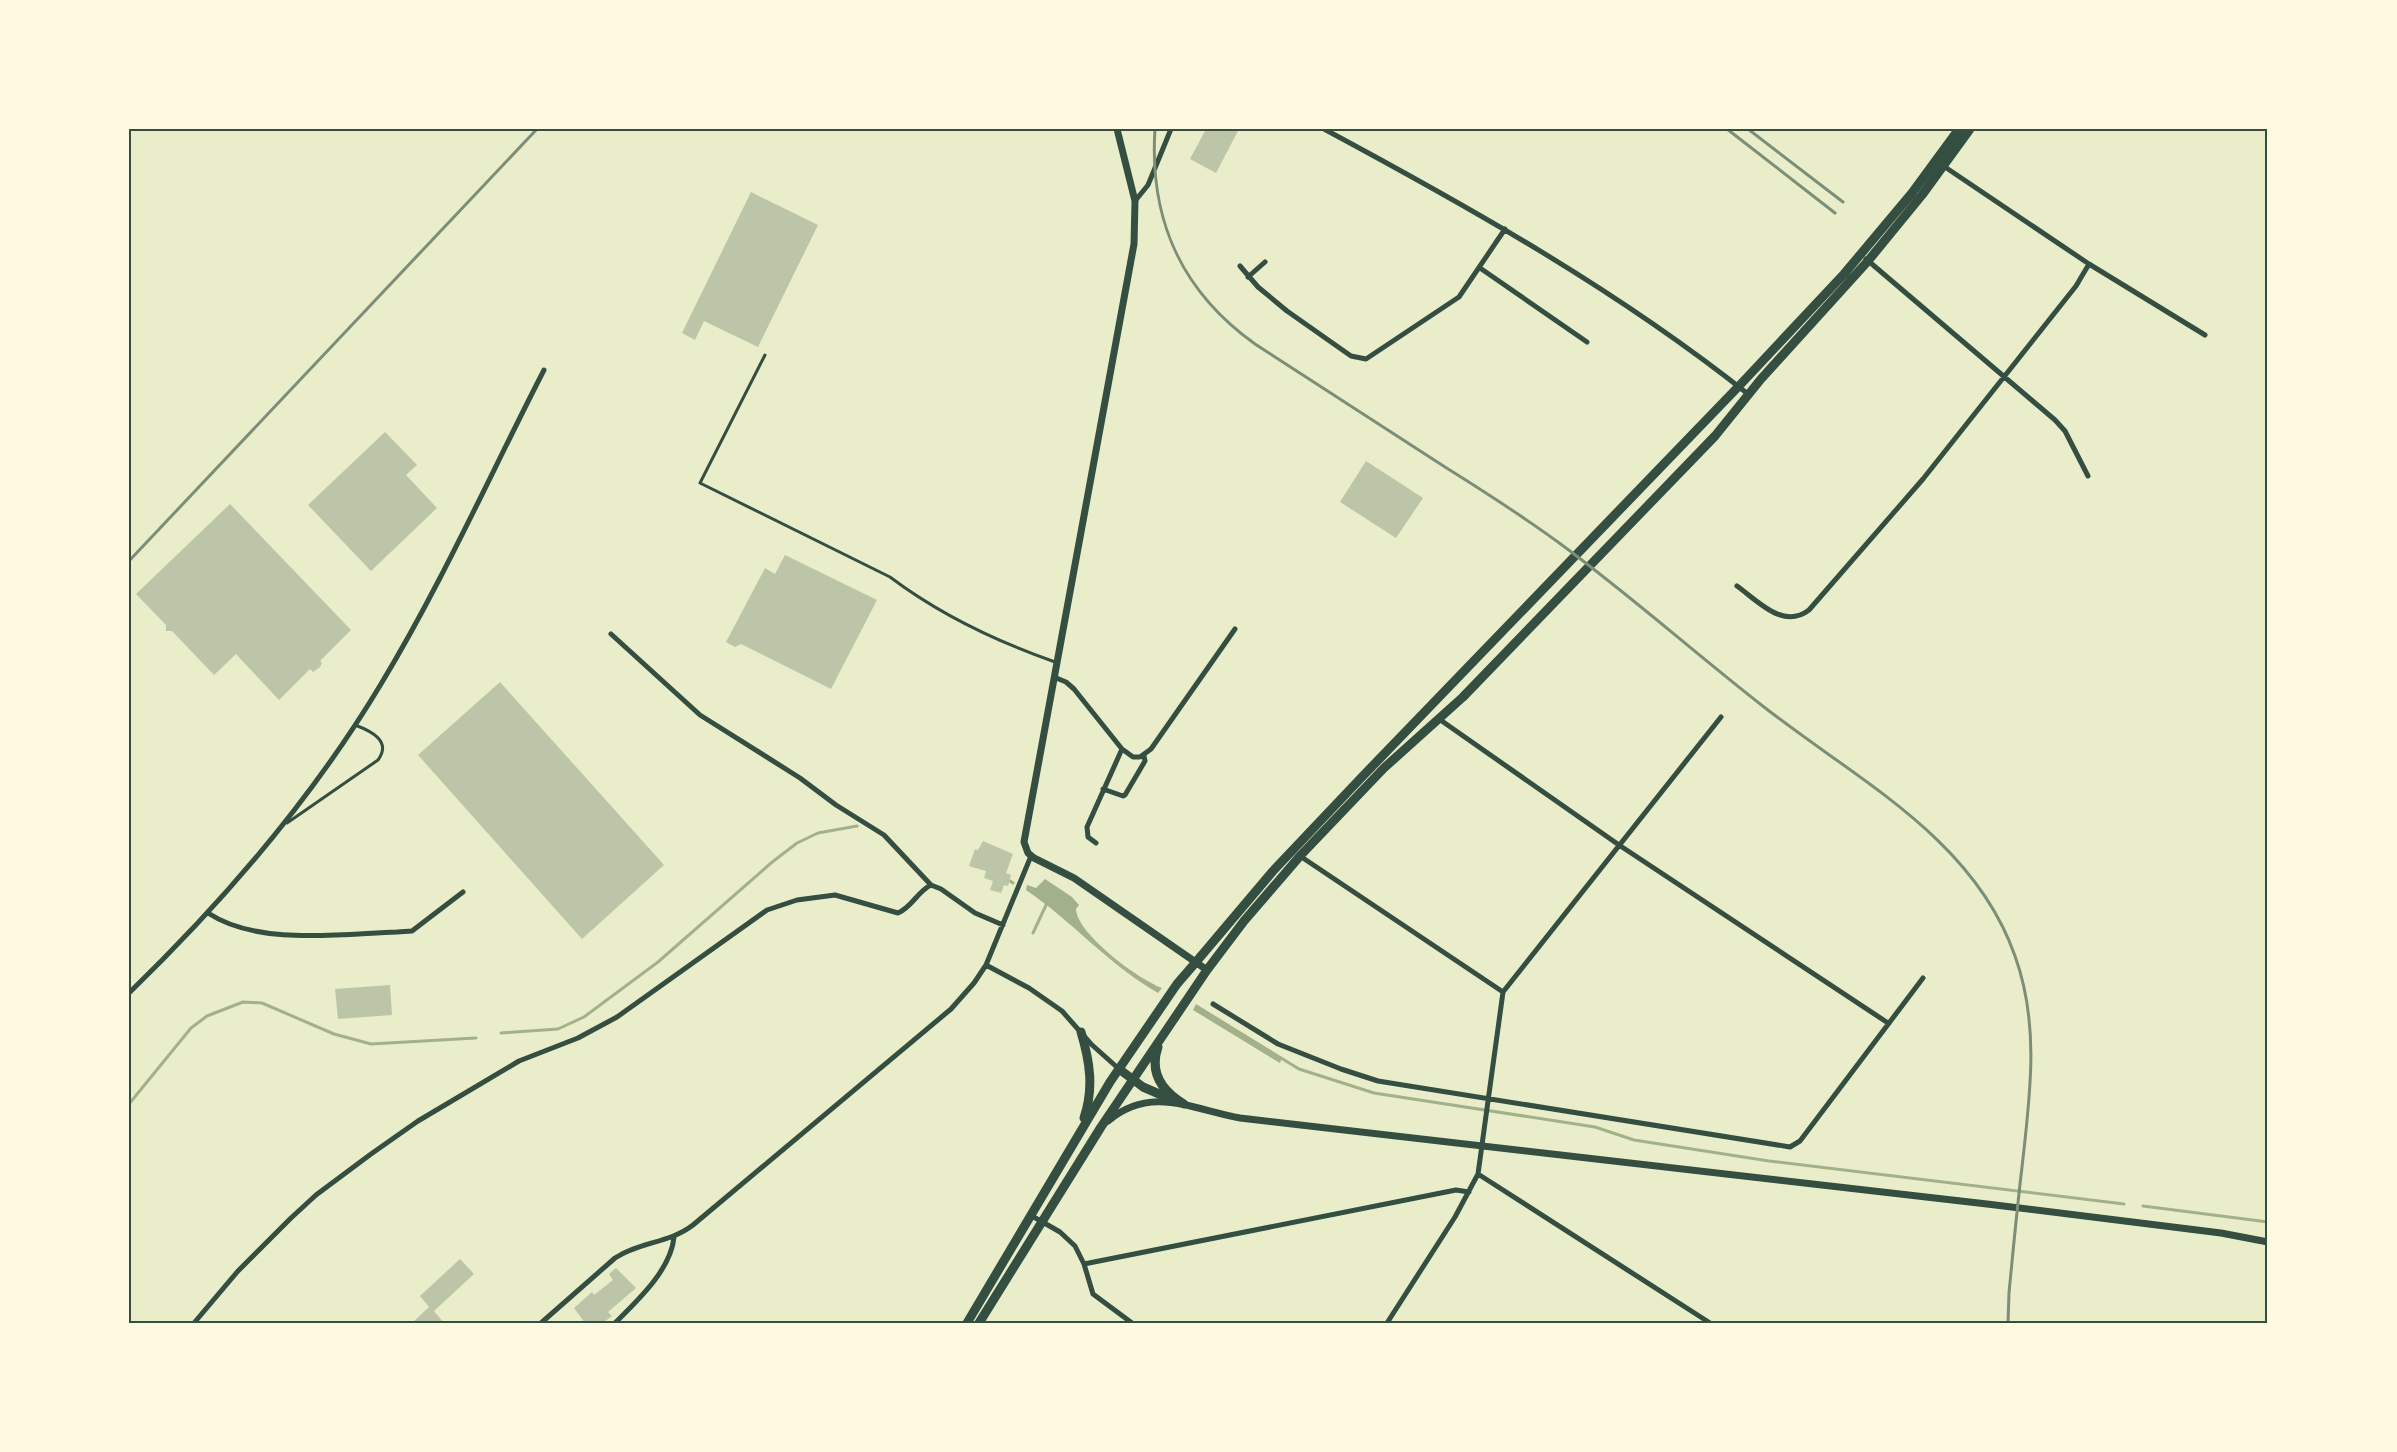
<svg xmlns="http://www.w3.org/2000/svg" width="2397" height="1452" font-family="Jost,sans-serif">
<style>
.water{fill:#a3b18a}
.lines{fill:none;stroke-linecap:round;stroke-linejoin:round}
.stream{stroke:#a3b18a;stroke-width:3}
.building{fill:#bcc5a7}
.service{stroke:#344e41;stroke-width:3}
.minor{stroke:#344e41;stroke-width:5}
.tertiary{stroke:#344e41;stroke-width:7}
.primary{stroke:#344e41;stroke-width:9}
.rail{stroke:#7c8e77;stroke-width:3}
.neatline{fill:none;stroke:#344e41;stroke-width:2}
</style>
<rect width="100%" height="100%" fill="#e9edc9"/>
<path class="water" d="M 1045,879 L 1072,897 L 1079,905 L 1076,909 C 1077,934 1138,979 1162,988 L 1158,993 C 1109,965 1072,921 1026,890 L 1027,885 L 1036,888 Z
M 1196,1004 L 1282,1057 L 1280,1063 L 1193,1010 Z"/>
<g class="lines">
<path class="stream" d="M 1010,881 L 1013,883
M 1033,933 L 1047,903
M 501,1033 L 558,1029 L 584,1017 L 658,962 L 771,863 L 797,843 L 818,833 L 857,826
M 1281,1058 L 1299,1069 L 1374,1093 L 1595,1127 L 1634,1140 L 1769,1161 L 2124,1204
M 129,1104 L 191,1028 L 207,1016 L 243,1002 L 262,1003 L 334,1034 L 371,1044 L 476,1038
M 2143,1206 L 2268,1222"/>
</g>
<path class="building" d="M 1206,129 L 1239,129 L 1216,173 L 1190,159 Z
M 751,192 L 818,225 L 758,347 L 704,321 L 695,340 L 682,333 Z
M 385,432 L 417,465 L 406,475 L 437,508 L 371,571 L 308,505 Z
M 1366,461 L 1423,498 L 1396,538 L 1340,502 Z
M 230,504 L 351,630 L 320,661 L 322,663 L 320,667 L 313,672 L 310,669 L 279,700 L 236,654 L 214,675 L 172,631 L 166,631 L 166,625 L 136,594 Z
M 785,555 L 877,600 L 831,689 L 741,644 L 735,647 L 726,642 L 765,568 L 775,574 Z
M 500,682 L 664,865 L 582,939 L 418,755 Z
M 983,841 L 1013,854 L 1006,873 L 1011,875 L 1008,886 L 1004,885 L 1001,893 L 990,890 L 993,881 L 984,878 L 986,871 L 969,866 L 975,849 L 978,850 Z
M 390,985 L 392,1015 L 338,1019 L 335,989 Z
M 460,1259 L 474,1274 L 434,1311 L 443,1322 L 412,1323 L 429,1307 L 420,1296 Z
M 616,1268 L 636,1288 L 608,1312 L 612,1316 L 604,1322 L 585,1323 L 574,1308 L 592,1292 L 594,1295 L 613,1280 L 609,1274 Z"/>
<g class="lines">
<path class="service" d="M 765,355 L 700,483 L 890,577 C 939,614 998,642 1055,662
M 287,823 L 378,760 C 392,741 371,731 355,725"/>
<path class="minor" d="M 1324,129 C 1471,208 1617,290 1748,394
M 1942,165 L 2089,264 L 2205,335
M 1135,201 L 1148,185 L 1171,129
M 1866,259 L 2055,420 L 2065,431 L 2088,476
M 1240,266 L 1258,287 L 1287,311 L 1351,356 L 1366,359 L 1459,297 L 1505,229
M 1480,268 L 1587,342
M 1248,277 L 1265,262
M 1737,586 C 1758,601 1783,630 1809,610 L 1923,479 L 2076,286 L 2089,264
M 611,634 L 700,715 L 800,778 L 836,805 L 884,835 L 931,885 L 941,889 L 975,913 L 1003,925
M 1054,677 L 1066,682 L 1074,689 L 1122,749 L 1133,757 L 1140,757 L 1151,749 L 1235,629
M 1439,719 L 1619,845 L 1888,1023
M 1103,789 L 1123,796 L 1125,795 L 1145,761 L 1144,756
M 1096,843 L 1088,837 L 1087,827 L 1122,749
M 1300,856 L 1503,992
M 208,913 C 258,946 340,934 397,932 L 412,931 L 463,892
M 986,965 L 1029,988 L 1062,1011 L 1091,1044 L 1119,1069
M 129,993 C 225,900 312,799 381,684 C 442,583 490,475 544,370
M 1213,1004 L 1278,1044 L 1341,1069 L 1378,1081 L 1790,1147 L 1800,1141 L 1923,978
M 1478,1174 L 1710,1323
M 1032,1216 L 1060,1232 L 1075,1246 L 1084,1264 L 1093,1294 L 1132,1323
M 1084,1264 L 1456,1190 L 1469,1192
M 194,1323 L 238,1271 L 291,1218 L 316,1195 L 371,1154 L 418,1121 L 519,1061 L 578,1038 L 617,1017 L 767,910 L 797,900 L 835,895 L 898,913 C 912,907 918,891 931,885
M 541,1323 L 615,1258 C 639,1242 670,1243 693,1225 L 951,1009 L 974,983 L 986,965 L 1031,856
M 615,1323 C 637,1301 671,1270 674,1237
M 1387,1323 L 1455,1217 L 1478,1174 L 1503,992 L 1721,717"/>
<path class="tertiary" d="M 1117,129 L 1135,201 L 1134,244 L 1024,842 L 1028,853 L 1034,858 L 1074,878 L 1207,970
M 1108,1121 C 1151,1085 1192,1109 1240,1118 L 1987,1204 L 2221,1233 L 2268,1242"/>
<path class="primary" d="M 1081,1032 C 1090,1062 1094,1088 1084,1118
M 1158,1047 C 1149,1073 1162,1091 1184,1104
M 1119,1069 L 1143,1087 L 1173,1100
M 967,1323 L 1110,1082 L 1177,984 L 1196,962 L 1273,871 L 1360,779 L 1739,386 L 1844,274 L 1912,193 L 1959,129
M 979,1323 L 1101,1127 L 1207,970 L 1244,921 L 1300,856 L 1384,768 L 1463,697 L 1715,436 L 1761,379 L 1868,261 L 1922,195 L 1970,129"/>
<path class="rail" d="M 1155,129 C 1149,220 1181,291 1255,344 C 1319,385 1382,426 1445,467 C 1485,492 1524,517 1562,545 C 1631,596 1696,654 1764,707 C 1857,780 1974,838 2015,956 C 2040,1025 2030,1096 2022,1167 C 2017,1209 2013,1251 2009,1293 L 2008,1323
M 1727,129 L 1835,213
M 1748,129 L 1843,202
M 129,561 L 537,129"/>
</g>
<rect width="2397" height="1452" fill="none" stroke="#fefae0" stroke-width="261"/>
<rect x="130" y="130" width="2136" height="1192" class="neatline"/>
</svg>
